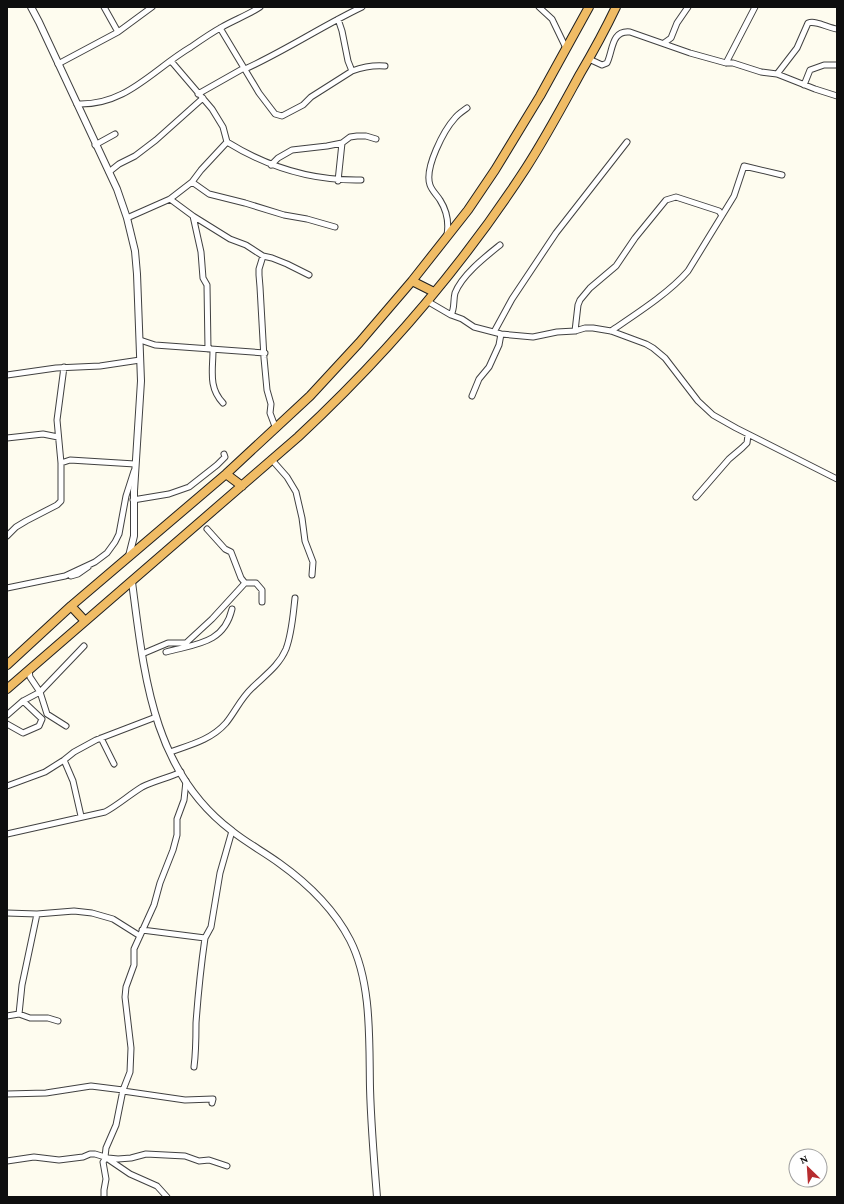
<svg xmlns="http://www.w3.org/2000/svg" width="844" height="1204" font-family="'Crimson Pro',serif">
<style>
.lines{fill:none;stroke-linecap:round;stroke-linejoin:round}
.minor-casing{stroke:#414141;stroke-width:7}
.tertiary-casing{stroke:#414141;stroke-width:8}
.trunk-casing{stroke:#1f1f1f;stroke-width:10}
.minor{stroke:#fff;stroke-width:5}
.tertiary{stroke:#fff;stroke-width:6}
.trunk{stroke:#f0bc65;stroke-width:8}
</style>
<rect width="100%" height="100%" fill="#fefcef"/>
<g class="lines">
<defs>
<path id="minor" d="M 104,7 L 118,32
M 539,7 L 552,19 L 566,48
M 338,19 L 342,31 L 348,61 L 352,71
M 220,28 L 259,93 L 275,114 L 282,116 L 303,105 L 311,97 L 352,71 C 363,67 374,65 385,66
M 664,43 L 671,38 L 677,23 L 688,7
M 589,59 L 602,65 L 607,63 C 613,51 611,30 630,32 L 690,53 L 726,63 L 733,63 L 761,72 L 777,74 L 815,89 L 837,96
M 171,61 L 212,109 L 223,127 L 227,142 C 269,168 312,181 361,180
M 726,63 L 755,7
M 58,64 L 118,32 L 152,7
M 245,69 C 285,51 322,26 362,7
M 777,74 L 797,48 L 808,23 C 816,20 828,28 837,29
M 804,85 L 810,70 L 824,65 L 837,65
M 198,94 L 244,68
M 77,104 C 126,106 152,70 191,47 C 201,40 211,33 222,27 C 234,20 248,15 260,7
M 95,145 L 115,134
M 271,165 L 278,158 L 292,150 L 327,146 L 342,143 L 350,137 L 357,136 L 366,136 L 376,139
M 109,172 L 119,164 L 135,156 L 156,140 L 203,98
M 338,181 L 342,143
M 192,182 L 209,194 L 245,203 L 284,215 L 307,219 L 335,227
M 170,199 L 193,216 L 230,239 L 246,245 L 263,256 L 272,258 L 287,264 L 309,275
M 193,216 L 201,252 L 203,278 L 207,285 L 208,349
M 127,218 L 170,199 L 192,182 L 201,170 L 227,142
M 447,235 C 449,223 447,211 440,200 C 437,195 432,191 430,185 C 424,168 444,130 455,118 C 458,114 463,111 467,108
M 263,256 L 259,269 L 259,275 L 260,287 L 264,358 L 267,390 L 271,404 L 270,413 L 276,429
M 427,301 L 451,315 L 462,319 L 474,327 L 501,334 L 533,337 L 557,332 L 575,331 L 585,328 L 593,328 L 611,331 L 646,344 L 653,348 L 665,358 L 698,401 L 713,415 L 736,428 L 837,479
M 451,315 C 455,308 453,301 455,293 C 462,275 485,257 500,245
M 575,331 L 578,305 L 580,300 L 590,288 L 616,266 L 635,238 L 666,200 L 676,197 L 719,211 L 721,214
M 611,331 C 636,314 669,293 688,271 L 734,196 L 744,166 L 782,175
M 494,332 L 512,299 L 556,233 L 627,142
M 140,340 L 155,345 L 265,353
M 213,350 C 213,370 208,387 223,403
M 7,375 L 56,368 L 100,366 L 140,360
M 472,396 L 479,379 L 489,367 L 499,345 L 501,334
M 7,438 L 43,434 L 58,437
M 272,460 L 287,477 L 296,492 L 302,518 L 305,541 L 313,562 L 312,575
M 61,463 L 70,460 L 135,464
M 696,497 L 729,459 L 742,448 L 747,443 L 748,435
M 133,500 L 169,494 L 189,487 L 217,465 L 225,457 L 224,454
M 207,529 L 225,549 L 231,552 L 241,578 L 245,583
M 7,536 L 16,527 L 26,521 L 57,505 L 61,501 L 61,463 L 57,420 L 64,367
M 71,576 L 78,574 L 88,567
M 7,588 L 65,576 L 95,562 L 107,553 L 115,542 L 119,534 L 126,496 L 134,471
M 166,652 C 195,644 224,644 232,609
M 142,654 L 168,643 L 186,643 L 212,619 L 245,583 L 256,583 L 262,590 L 262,602
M 29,671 L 30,677 L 40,692 L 47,714 L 66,726
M 7,715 L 23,701 L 40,692 L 84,646
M 7,724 L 23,733 L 39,726 L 42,719 L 23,701
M 101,738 L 114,764
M 170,752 C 190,745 211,740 226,723 C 235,712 241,698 252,688 C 264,676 279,666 286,649 C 292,633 293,615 295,598
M 64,760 L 73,781 L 81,816
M 7,786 L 45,772 L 64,760 L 74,752 L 96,740 L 156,717
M 7,834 L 105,812 C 118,805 129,795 142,787 C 154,781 168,778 181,772
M 7,913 L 37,914 L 74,911 L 92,913 L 113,919 L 140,936
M 142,930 L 205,938 C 201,966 198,995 196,1023 C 196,1038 196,1052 194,1067
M 205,938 L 211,927 L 220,873 L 232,831
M 19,1014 L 22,985 L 37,914
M 7,1016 L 19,1014 L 30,1018 L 48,1018 L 58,1021
M 123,1091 L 185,1100 L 213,1099 L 212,1103
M 7,1094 L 46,1093 L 91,1086 L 123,1090
M 108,1158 L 118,1159 L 131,1158 L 146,1154 L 185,1156 L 199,1161 L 209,1160 L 227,1166
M 7,1161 L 34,1157 L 59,1160 L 83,1157 L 90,1154 L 95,1154 L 105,1157 L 130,1174 L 157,1186 L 167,1197
M 104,1197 L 104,1190 L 106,1179 L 103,1162 L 106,1158 L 105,1157 L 106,1148 L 116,1125 L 123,1090 L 130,1072 L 131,1048 L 125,997 L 126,987 L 134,965 L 134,949 L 154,905 L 160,883 L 173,850 L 177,835 L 177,819 L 184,800 L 186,781"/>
<path id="tertiary" d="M 31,7 L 39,22 L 117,189 L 127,218 L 135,251 L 137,274 L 141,381 L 134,491 L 134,536 L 129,556
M 132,582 C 144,673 152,771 232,831 C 247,843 264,852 279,863 C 307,883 334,909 350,940 C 372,983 369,1041 370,1088 C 371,1124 374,1161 377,1197"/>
<path id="trunk" d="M 412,281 L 434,292
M 226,474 L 242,486
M 71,606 L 85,621
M 7,665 L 71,606 L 226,474 L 310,396 L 359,343 L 412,281 L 468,210 L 495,170 L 540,96 L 589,7
M 7,689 L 298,437 C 383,358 463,265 526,168 C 546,137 563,105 580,74 C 593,52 605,30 616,7"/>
</defs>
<use href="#minor" class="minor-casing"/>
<use href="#tertiary" class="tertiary-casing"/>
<use href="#trunk" class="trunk-casing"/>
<use href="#minor" class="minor"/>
<use href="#tertiary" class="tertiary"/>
<use href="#trunk" class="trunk"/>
</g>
<rect width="844" height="1204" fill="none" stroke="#0e0e0e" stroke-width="16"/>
<g transform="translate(808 1168) rotate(335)"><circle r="19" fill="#ffffff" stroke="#9f9f9f"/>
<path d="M0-3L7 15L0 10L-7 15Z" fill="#b72c2f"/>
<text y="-6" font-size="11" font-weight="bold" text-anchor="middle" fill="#0e0e0e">N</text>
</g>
</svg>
